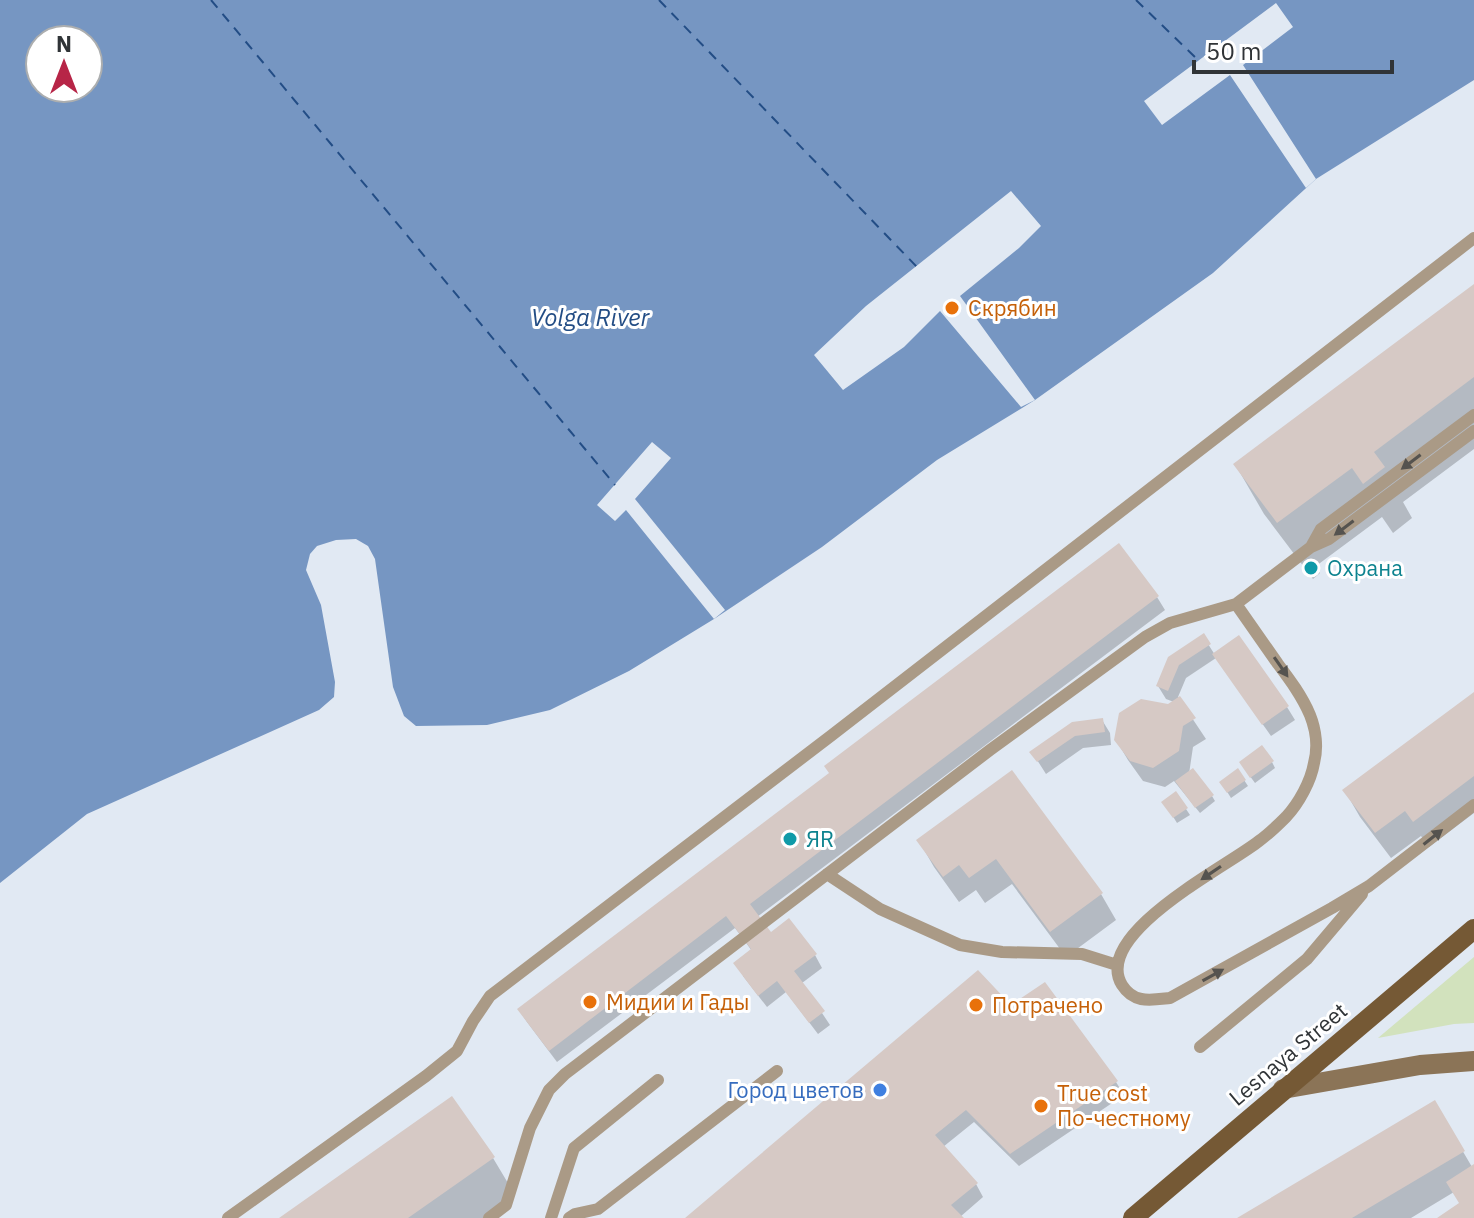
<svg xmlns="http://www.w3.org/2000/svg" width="1474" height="1218" font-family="'IBM Plex Sans',sans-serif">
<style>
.green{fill:#d2e2bd}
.water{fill:#7696c2;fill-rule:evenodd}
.pier{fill:#e1e9f3}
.shadow{fill:#0003}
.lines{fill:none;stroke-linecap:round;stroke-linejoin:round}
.ferry{stroke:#234d85;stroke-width:2;stroke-dasharray:10 8;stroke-linecap:butt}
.building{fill:#d6c9c5}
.lane{stroke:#aa9a86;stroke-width:12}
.secondary{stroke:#8b7457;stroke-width:20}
.primary{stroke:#755935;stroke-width:20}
.oneway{fill:#55534f}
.food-dot{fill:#e8710a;stroke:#fff;stroke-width:3}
.culture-dot{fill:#0f9aa8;stroke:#fff;stroke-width:3}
.shop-dot{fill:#3f7fe0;stroke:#fff;stroke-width:3}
.labels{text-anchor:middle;stroke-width:6;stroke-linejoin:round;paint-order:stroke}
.food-label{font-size:22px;fill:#c56008;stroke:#fff;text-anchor:start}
.culture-label{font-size:22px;fill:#0d838f;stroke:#fff;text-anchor:start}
.street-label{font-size:22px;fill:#303437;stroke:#fff}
.shop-label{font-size:22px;fill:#366cbe;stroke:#fff;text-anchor:end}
.water-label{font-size:24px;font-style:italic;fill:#234d85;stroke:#fff}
</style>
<rect width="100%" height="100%" fill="#e1e9f3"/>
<path class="green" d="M 1474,957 L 1474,1023 L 1454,1024 L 1378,1038 Z"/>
<path class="water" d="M 0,0 L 1474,0 L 1474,80 L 1316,179 L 1213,273 L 1035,400 L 937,460 L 822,547 L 714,619 L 629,671 L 550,710 L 487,725 L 416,726 L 404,716 L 393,687 L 375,559 L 368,546 L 356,539 L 336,540 L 317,546 L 310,554 L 306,570 L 321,605 L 335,682 L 334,697 L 319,710 L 87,814 L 0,883 ZM 40,40 L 88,40 L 88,88 L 40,88 Z"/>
<path class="pier" d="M 1276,3 L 1293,27 L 1243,65 L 1316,179 L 1306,188 L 1230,75 L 1162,125 L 1144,101 Z
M 1011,191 L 1041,226 L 1019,248 L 960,296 L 1035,400 L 1021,407 L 940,311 L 904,347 L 843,390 L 814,355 L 866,306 Z
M 652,442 L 671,458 L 635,499 L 725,610 L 714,619 L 626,510 L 615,521 L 597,505 Z"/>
<path class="shadow" d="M 1474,287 L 1474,449 L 1403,502 L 1412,518 L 1393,533 L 1382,517 L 1316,566 L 1320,573 L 1313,579 L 1264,514 L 1235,464 Z
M 1157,597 L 1165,610 L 757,917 L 770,934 L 815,955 L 822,968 L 802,983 L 830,1025 L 818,1034 L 786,992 L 767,1007 L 743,976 L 752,951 L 735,928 L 557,1062 L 527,1022 L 519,1010 Z
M 1203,636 L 1215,655 L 1287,707 L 1295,720 L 1271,736 L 1216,658 L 1186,678 L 1178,697 L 1206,739 L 1193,747 L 1189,774 L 1212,796 L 1215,801 L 1200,813 L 1174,781 L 1165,787 L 1143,781 L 1128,760 L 1116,740 L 1174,702 L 1166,699 L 1158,686 Z
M 1474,694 L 1474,813 L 1429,847 L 1421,836 L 1391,858 L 1360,817 L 1345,791 Z
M 1102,720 L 1110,733 L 1111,745 L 1083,748 L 1046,774 L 1032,752 Z
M 1272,762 L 1275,768 L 1255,783 L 1244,768 Z
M 1238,771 L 1248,786 L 1231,798 L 1221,782 Z
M 1012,773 L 1101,894 L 1116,920 L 1066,957 L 1012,884 L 985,903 L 976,890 L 959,902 L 934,867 L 919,841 Z
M 1176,794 L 1190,815 L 1177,823 L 1164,802 Z
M 1011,1007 L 1116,1082 L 1124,1095 L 1019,1166 L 974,1122 L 943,1147 L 976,1184 L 983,1197 L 960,1217 L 961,1218 L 688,1218 Z
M 1434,1102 L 1472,1167 L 1474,1166 L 1474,1218 L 1440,1218 L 1461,1204 L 1454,1192 L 1411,1218 L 1241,1218 Z
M 493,1158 L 515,1195 L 483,1218 L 282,1218 Z"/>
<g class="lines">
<path class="ferry" d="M 211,0 L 615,485
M 659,0 L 917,267
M 1136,0 L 1199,61"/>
</g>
<path class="building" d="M 1474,284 L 1474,377 L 1374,452 L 1385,467 L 1363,484 L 1352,468 L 1277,523 L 1233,464 Z
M 1119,543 L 1159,596 L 750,904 L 771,932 L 789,918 L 817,954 L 794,971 L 825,1011 L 809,1023 L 777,981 L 758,996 L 733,963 L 751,949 L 726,916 L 549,1051 L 517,1009 L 829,773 L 824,766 Z
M 1314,561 L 1318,566 L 1308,574 L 1304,569 Z
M 1204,633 L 1211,644 L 1179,665 L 1168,691 L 1156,686 L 1168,657 Z
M 1239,635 L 1289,706 L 1262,725 L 1212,654 Z
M 1474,692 L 1474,776 L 1413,822 L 1405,811 L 1375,833 L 1342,790 Z
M 1180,696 L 1196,718 L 1183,726 L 1179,751 L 1153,768 L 1130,761 L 1114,740 L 1119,713 L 1141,699 L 1168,704 Z
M 1103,718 L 1105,732 L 1075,736 L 1037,762 L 1029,752 L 1072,722 Z
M 1262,745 L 1274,761 L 1250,778 L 1239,762 Z
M 1193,768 L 1214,795 L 1195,808 L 1175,781 Z
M 1238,768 L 1246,780 L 1227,793 L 1219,782 Z
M 1012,770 L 1103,893 L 1050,932 L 996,859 L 969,878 L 959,865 L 943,877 L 916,840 Z
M 1176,791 L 1188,808 L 1173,818 L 1161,802 Z
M 978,970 L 1011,1005 L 1045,982 L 1118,1081 L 1010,1154 L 966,1110 L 935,1135 L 978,1183 L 951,1205 L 964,1218 L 685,1218 Z
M 452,1096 L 495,1157 L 408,1218 L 279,1218 Z
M 1435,1100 L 1465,1151 L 1352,1218 L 1237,1218 Z
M 1474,1164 L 1474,1218 L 1437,1218 L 1459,1203 L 1446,1182 Z"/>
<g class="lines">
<path class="lane" d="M 1311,547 L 1321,529 L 1474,415
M 1236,604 C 1250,624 1264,644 1278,664 C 1290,680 1302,696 1310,715 C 1316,730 1318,748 1314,763 C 1311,781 1299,803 1286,817 C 1278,825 1269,834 1259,841 C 1228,866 1091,934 1122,985 C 1134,1004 1151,1000 1170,998 L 1332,908 L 1369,886 L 1474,805
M 827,874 L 880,909 L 960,945 L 1002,952 L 1082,954 L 1117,965
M 1200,1047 L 1307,959 L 1362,894
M 228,1218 L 426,1076 L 457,1051 L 473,1021 L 490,996 L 832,735 L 1474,238
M 489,1218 L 506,1205 L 530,1128 L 549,1090 L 565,1074 L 990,750 L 1145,637 L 1170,623 L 1236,604 L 1311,547 L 1329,539 L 1474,431
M 551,1218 L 574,1148 L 658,1080
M 569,1218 L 575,1214 L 598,1209 L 777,1071"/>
<path class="secondary" d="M 1283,1089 L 1420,1065 L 1474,1061"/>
<path class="primary" d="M 1133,1218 L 1474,929"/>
</g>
<defs><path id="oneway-solid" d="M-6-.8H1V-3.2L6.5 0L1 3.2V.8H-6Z" transform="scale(2)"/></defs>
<g class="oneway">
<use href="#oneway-solid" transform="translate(1411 462) rotate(143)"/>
<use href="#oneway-solid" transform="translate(1344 528) rotate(143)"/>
<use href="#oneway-solid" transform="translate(1281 667) rotate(55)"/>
<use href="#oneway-solid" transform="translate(1433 837) rotate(-38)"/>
<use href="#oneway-solid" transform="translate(1211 873) rotate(146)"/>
<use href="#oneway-solid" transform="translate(1213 975) rotate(-29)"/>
</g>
<g class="food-dot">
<circle cx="952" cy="308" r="8"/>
<circle cx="590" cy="1002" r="8"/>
<circle cx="976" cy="1005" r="8"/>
<circle cx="1041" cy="1106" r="8"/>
</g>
<g class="culture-dot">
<circle cx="1311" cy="568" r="8"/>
<circle cx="790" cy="839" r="8"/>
</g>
<circle class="shop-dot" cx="880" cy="1090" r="8"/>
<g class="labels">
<g class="food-label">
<text x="968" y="316">Скрябин</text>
<text x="606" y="1010">Мидии и Гады</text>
<text x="992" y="1013">Потрачено</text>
<text x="1057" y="1101">True cost<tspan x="1057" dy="25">По-честному</tspan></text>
</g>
<g class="culture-label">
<text x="1327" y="576">Охрана</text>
<text x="806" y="847">ЯR</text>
</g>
<g class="street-label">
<text transform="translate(1288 1054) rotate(-40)" y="8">Lesnaya Street</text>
</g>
<g class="shop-label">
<text x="864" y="1098">Город цветов</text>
</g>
<g class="water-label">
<text x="590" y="326">Volga River</text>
</g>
</g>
<g transform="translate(64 64)"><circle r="38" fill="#ffffff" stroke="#acaeaf" stroke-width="2"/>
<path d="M0-6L14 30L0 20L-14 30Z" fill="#b72547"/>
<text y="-12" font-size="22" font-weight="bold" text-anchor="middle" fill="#303437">N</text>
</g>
<path d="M1194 60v12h198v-12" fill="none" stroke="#303437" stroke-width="4"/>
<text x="1206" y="60" font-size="24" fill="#303437" stroke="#ffffff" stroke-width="6" paint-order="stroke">50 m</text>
</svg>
